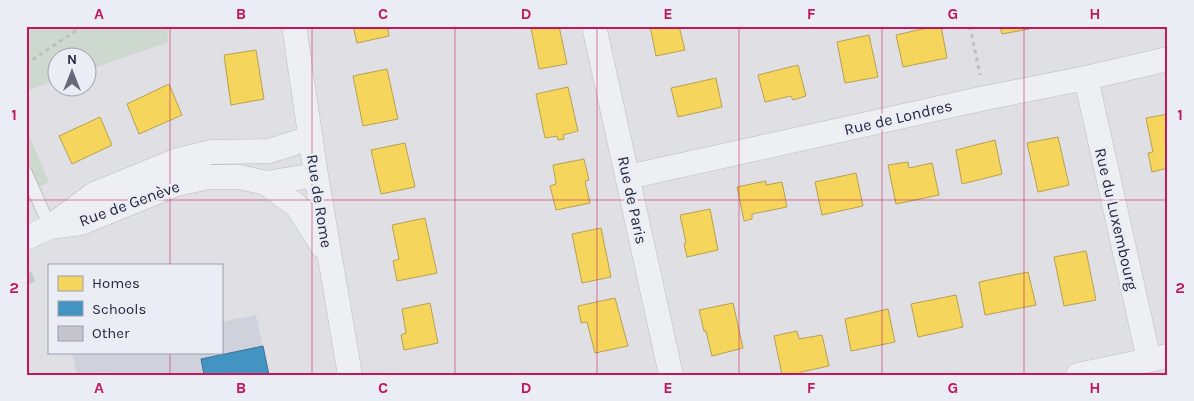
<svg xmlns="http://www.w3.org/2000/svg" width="1194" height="401" font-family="Karla,sans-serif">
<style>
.built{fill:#d0d2db}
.green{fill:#cdd8cf}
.homes{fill:#f6d55c;stroke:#b7a153}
.schools{fill:#4393c3;stroke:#3a739b}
.building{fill:#c5c5cb}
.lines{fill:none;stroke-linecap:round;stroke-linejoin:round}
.lane-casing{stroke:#bdbdc2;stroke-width:14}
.street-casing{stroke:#bdbdc2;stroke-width:25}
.path{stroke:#bebec5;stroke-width:3;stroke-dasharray:4 4;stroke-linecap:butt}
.lane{stroke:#eeeff2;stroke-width:12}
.street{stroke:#eeeff2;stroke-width:24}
.grid{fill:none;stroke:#c2185b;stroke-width:1;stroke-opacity:0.55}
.labels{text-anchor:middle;stroke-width:5;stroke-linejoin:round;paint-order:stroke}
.street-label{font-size:16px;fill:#25293f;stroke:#ebedf5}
.neatline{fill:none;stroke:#c2185b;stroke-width:2}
.grid-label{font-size:16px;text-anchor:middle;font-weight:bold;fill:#c2185b}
</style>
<rect width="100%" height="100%" fill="#dfdfe4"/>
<path class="built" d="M 256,315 L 269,375 L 77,375 L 72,353 L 78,352 L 221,352 L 221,322 Z"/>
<path class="green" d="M 26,26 L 167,26 L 168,42 L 88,70 L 88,58 L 58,58 L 57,80 L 26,91 Z
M 26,128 L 49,182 L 26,194 Z"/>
<path class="homes" d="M 353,26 L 387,26 L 389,36 L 357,43 Z
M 540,26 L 559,26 L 567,64 L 539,69 L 531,28 Z
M 650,26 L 679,26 L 685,50 L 656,56 Z
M 936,26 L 941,26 L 947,58 L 903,67 L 896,35 Z
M 1000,26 L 1029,26 L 1029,29 L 1002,34 Z
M 869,35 L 878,77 L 845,83 L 837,42 Z
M 256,50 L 264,99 L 231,105 L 224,55 Z
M 798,65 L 806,96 L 793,100 L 791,96 L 765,102 L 758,75 Z
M 387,69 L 398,119 L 363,126 L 353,76 Z
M 716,78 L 722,107 L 678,117 L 671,88 Z
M 169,84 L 182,115 L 139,134 L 127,104 Z
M 568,87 L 578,131 L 563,135 L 564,139 L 558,140 L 557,136 L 545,138 L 536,94 Z
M 1168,114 L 1168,168 L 1152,172 L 1148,153 L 1153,152 L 1146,118 Z
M 100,117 L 112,145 L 72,164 L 59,136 Z
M 1058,137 L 1069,185 L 1038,192 L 1027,143 Z
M 995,140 L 1002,174 L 962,184 L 956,150 Z
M 405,143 L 415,187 L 381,194 L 371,150 Z
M 584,159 L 589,180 L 585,181 L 590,203 L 556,210 L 550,186 L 556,184 L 553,165 Z
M 908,162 L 909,168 L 932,163 L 939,195 L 896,204 L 888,165 Z
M 856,173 L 863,206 L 822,215 L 815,182 Z
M 766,181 L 766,185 L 782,182 L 787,207 L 752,214 L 752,219 L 744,221 L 737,187 Z
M 710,209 L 718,250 L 687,257 L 684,244 L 686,243 L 680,215 Z
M 425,218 L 437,273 L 397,281 L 393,261 L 399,259 L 392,225 Z
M 601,228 L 611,277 L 582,283 L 572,234 Z
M 1086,251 L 1096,300 L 1064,306 L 1054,257 Z
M 1028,272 L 1036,305 L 985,315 L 979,282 Z
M 956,295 L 963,327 L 918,337 L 911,304 Z
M 615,298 L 628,346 L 595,353 L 587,322 L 581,323 L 578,306 Z
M 430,303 L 438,343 L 404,350 L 401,335 L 406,333 L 402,309 Z
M 733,303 L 743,348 L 712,356 L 706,331 L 704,331 L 699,310 Z
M 888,309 L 895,342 L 851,351 L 845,319 Z
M 797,331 L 799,339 L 822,335 L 829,366 L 801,372 L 801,375 L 782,375 L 774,336 Z"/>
<path class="schools" d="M 263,346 L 269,375 L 204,375 L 201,359 Z"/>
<path class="building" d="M 31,271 L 35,281 L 26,286 L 26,273 Z"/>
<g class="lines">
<defs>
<path id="lane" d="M 26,173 L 50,227"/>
<path id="street" d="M 294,26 L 316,175 L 350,375
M 594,26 L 671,375
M 1086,78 L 1149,360
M 628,177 L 985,98 L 1086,78 L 1168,59
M 266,183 L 316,175
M 50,227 L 81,223 L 177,184 L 208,177 L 240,177 L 266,183 L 297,206 L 323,247
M 26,238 L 50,227 L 94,194 L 175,161 L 211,152 L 269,151 L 310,138
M 1078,375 L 1168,356"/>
</defs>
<use href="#lane" class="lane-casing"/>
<use href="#street" class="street-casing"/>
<path class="path" d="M 970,26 L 980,75
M 26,64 L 77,30 L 79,26"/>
<use href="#lane" class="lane"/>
<use href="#street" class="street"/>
</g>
<path class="grid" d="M 170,26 L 170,265M 312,26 L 312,375M 455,26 L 455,375M 597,26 L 597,375M 739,26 L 739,375M 882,26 L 882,375M 1024,26 L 1024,375M 26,200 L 1168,200M 170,352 L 170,375"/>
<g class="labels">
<g class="street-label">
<text transform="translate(898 117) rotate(-13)" y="6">Rue de Londres</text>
<text transform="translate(633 200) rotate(78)" y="6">Rue de Paris</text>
<text transform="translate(320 201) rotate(81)" y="6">Rue de Rome</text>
<text transform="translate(129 203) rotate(-20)" y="6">Rue de Genève</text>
<text transform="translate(1117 219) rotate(77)" y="6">Rue du Luxembourg</text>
</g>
</g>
<rect width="1194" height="401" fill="none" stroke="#ebedf5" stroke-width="55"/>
<rect x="48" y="264" width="175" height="90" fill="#ebedf5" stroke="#9c9fac"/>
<rect x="58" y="276" width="25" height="15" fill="#f6d55c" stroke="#9c9fac"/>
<text x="92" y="288" font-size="15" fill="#25293f">Homes</text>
<rect x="58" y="301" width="25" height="15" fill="#4393c3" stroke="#9c9fac"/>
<text x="92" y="314" font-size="15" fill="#25293f">Schools</text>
<rect x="58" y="326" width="25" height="15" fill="#c5c5cb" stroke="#9c9fac"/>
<text x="92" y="338" font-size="15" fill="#25293f">Other</text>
<g transform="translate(72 72)"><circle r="24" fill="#ebedf5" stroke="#9c9fac"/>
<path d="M0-4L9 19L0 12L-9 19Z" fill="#666979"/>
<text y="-8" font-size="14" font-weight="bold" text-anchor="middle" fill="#25293f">N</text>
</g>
<rect x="28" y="28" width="1138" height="346" class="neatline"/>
<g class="grid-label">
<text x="99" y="19">A</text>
<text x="241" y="19">B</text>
<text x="383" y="19">C</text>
<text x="526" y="19">D</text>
<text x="668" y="19">E</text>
<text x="811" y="19">F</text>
<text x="953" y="19">G</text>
<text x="1095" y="19">H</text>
<text x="14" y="120">1</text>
<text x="1180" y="120">1</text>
<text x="14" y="293">2</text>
<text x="1180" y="293">2</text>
<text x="99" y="393">A</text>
<text x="241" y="393">B</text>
<text x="383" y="393">C</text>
<text x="526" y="393">D</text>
<text x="668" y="393">E</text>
<text x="811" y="393">F</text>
<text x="953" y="393">G</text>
<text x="1095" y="393">H</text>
</g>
</svg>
